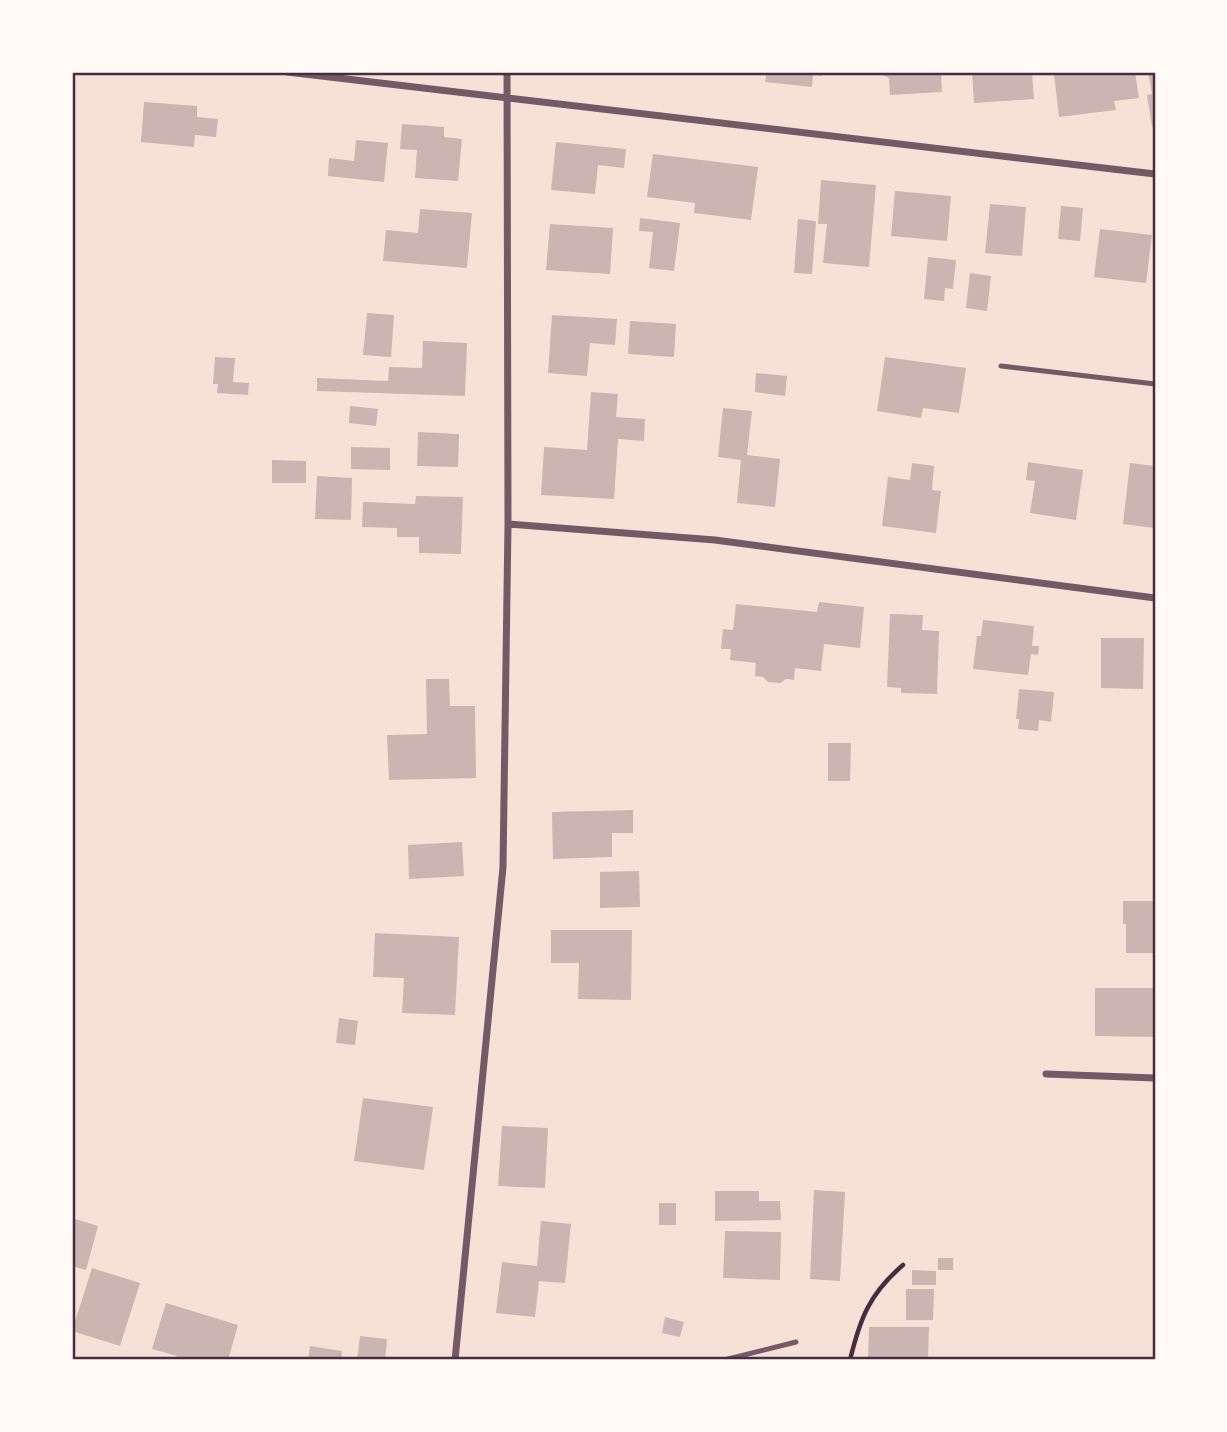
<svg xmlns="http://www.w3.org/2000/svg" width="1227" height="1432" font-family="'Public Sans',sans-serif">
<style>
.building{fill:#ccb4b1}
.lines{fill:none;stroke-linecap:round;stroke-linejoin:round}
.path{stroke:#4a2c40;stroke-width:4.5}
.service{stroke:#755966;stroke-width:5}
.minor{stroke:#755966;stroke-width:7}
.neatline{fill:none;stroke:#4a2c40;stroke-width:2.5}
</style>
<rect width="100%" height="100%" fill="#f7e1d7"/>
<path class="building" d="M 767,72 L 823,72 L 822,76 L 813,75 L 812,87 L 765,82 Z
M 883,72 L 941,72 L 942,92 L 890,95 L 889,78 L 883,75 Z
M 972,72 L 1032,72 L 1034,99 L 974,103 Z
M 1060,72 L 1135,72 L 1139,98 L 1114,101 L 1116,110 L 1059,117 L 1054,74 Z
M 1148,72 L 1155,72 L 1155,126 L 1152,127 L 1147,95 L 1152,94 Z
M 144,102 L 197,106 L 197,117 L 218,119 L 216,137 L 195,135 L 194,147 L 141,142 Z
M 402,124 L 444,127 L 444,137 L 462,139 L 458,181 L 415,178 L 417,150 L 400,149 Z
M 356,140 L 388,143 L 384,182 L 328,176 L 329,158 L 354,161 Z
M 556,142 L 626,149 L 624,168 L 598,165 L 595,194 L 551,190 Z
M 653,154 L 758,167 L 751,220 L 694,213 L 695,203 L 647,197 Z
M 821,180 L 876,185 L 869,267 L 823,263 L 827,224 L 818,224 Z
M 895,191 L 951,196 L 947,241 L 891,236 Z
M 990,204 L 1026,207 L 1022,256 L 985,253 Z
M 1061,206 L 1083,208 L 1080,241 L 1058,239 Z
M 420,209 L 472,213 L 467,268 L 383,261 L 386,230 L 418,233 Z
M 640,218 L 680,223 L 674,271 L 649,268 L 653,232 L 639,231 Z
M 798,219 L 816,221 L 812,274 L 794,273 Z
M 550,224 L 613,228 L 610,274 L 546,270 Z
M 1100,229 L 1152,235 L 1146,283 L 1094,277 Z
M 928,257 L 956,260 L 953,289 L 945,288 L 944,301 L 924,299 Z
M 970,273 L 991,276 L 987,311 L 966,308 Z
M 367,313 L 394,315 L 391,357 L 363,355 Z
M 552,315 L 617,319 L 615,345 L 590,343 L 587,376 L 548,373 Z
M 630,321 L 676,324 L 674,357 L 628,354 Z
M 423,341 L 467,343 L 465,396 L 317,391 L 317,378 L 388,381 L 389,367 L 422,368 Z
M 215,357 L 235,358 L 233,382 L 249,383 L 248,395 L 217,393 L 218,384 L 213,384 Z
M 885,357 L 966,368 L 959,413 L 923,408 L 921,418 L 877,411 Z
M 756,373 L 787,376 L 785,396 L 755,392 Z
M 591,392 L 618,394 L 616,417 L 645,419 L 644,441 L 618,439 L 614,499 L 541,495 L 544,447 L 587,450 Z
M 350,406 L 378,409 L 376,426 L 349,423 Z
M 723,408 L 752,411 L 747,455 L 780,459 L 775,507 L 737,503 L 741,460 L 718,457 Z
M 418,432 L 459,434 L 458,467 L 417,466 Z
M 351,447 L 390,448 L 390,470 L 351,469 Z
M 272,460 L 306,461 L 306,483 L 272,483 Z
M 1028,462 L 1083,470 L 1076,520 L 1030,513 L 1035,481 L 1026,480 Z
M 912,463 L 934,466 L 932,490 L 941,491 L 936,533 L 882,526 L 888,477 L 910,480 Z
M 1130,463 L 1155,466 L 1155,528 L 1123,524 Z
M 317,476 L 352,478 L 351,520 L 315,519 Z
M 416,496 L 463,497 L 461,554 L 419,553 L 419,537 L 397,537 L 397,528 L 362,527 L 363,502 L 415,504 Z
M 819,602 L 864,607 L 860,648 L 824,644 L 821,671 L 795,668 L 794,680 L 786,679 L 780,683 L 768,682 L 763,677 L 755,676 L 756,663 L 730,660 L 731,649 L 721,649 L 723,629 L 733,630 L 736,604 L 817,612 Z
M 890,614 L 923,615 L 922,630 L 939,631 L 937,694 L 901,693 L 901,688 L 887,687 Z
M 983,620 L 1034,626 L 1032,646 L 1039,646 L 1038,655 L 1031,654 L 1028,675 L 973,669 L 977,636 L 981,636 Z
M 1101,638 L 1144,638 L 1143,689 L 1101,688 Z
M 426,679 L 449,679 L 450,706 L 475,706 L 476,778 L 389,780 L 387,735 L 427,734 Z
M 1019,689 L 1054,692 L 1051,722 L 1039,720 L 1038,731 L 1018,729 L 1019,719 L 1016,719 Z
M 828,743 L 851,743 L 850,781 L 828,781 Z
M 633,810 L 633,833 L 612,833 L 612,857 L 553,859 L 552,812 Z
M 462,842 L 464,876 L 409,879 L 408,845 Z
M 639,871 L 640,907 L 600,908 L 600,872 Z
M 1123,901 L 1155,901 L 1155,953 L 1126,953 L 1126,924 L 1123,924 Z
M 551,930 L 632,930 L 631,1000 L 578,999 L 579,963 L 551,963 Z
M 375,933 L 459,937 L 455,1015 L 402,1013 L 404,978 L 373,977 Z
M 1095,988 L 1155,988 L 1155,1037 L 1095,1036 Z
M 339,1018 L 358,1021 L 355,1045 L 336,1043 Z
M 363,1098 L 433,1107 L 424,1170 L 354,1161 Z
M 502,1126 L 548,1128 L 545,1188 L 498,1186 Z
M 814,1190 L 845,1192 L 840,1281 L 810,1279 Z
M 715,1191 L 759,1191 L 759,1201 L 780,1201 L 781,1220 L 715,1221 Z
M 659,1203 L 676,1203 L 676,1225 L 659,1225 Z
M 72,1218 L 98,1226 L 86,1270 L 72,1266 Z
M 541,1221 L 571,1224 L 565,1283 L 539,1281 L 535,1317 L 496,1313 L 502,1262 L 537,1266 Z
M 725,1231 L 781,1232 L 780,1280 L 723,1278 Z
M 938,1258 L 953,1258 L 953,1270 L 938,1270 Z
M 92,1268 L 140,1283 L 120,1346 L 72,1331 Z
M 912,1270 L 936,1271 L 936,1285 L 912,1285 Z
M 906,1289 L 934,1289 L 933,1320 L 906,1320 Z
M 166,1303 L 238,1325 L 228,1360 L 175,1360 L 177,1356 L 152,1349 Z
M 665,1317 L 684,1322 L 680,1337 L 662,1333 Z
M 869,1327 L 929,1327 L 928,1360 L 868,1360 Z
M 360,1336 L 387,1339 L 385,1360 L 357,1360 Z
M 310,1346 L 342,1351 L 341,1360 L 308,1360 Z"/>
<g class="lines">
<path class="path" d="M 850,1360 C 860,1319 869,1294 903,1265"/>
<path class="service" d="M 1001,366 L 1155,384
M 724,1360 L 796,1342"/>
<path class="minor" d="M 287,72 L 1155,174
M 508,524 L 715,540 L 1155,598
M 1046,1074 L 1155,1078
M 455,1360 L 503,867 L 508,524 L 507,72"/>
</g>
<rect width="1227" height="1432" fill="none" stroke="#fffaf5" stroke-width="147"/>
<rect x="74" y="74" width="1080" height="1284" class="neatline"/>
</svg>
